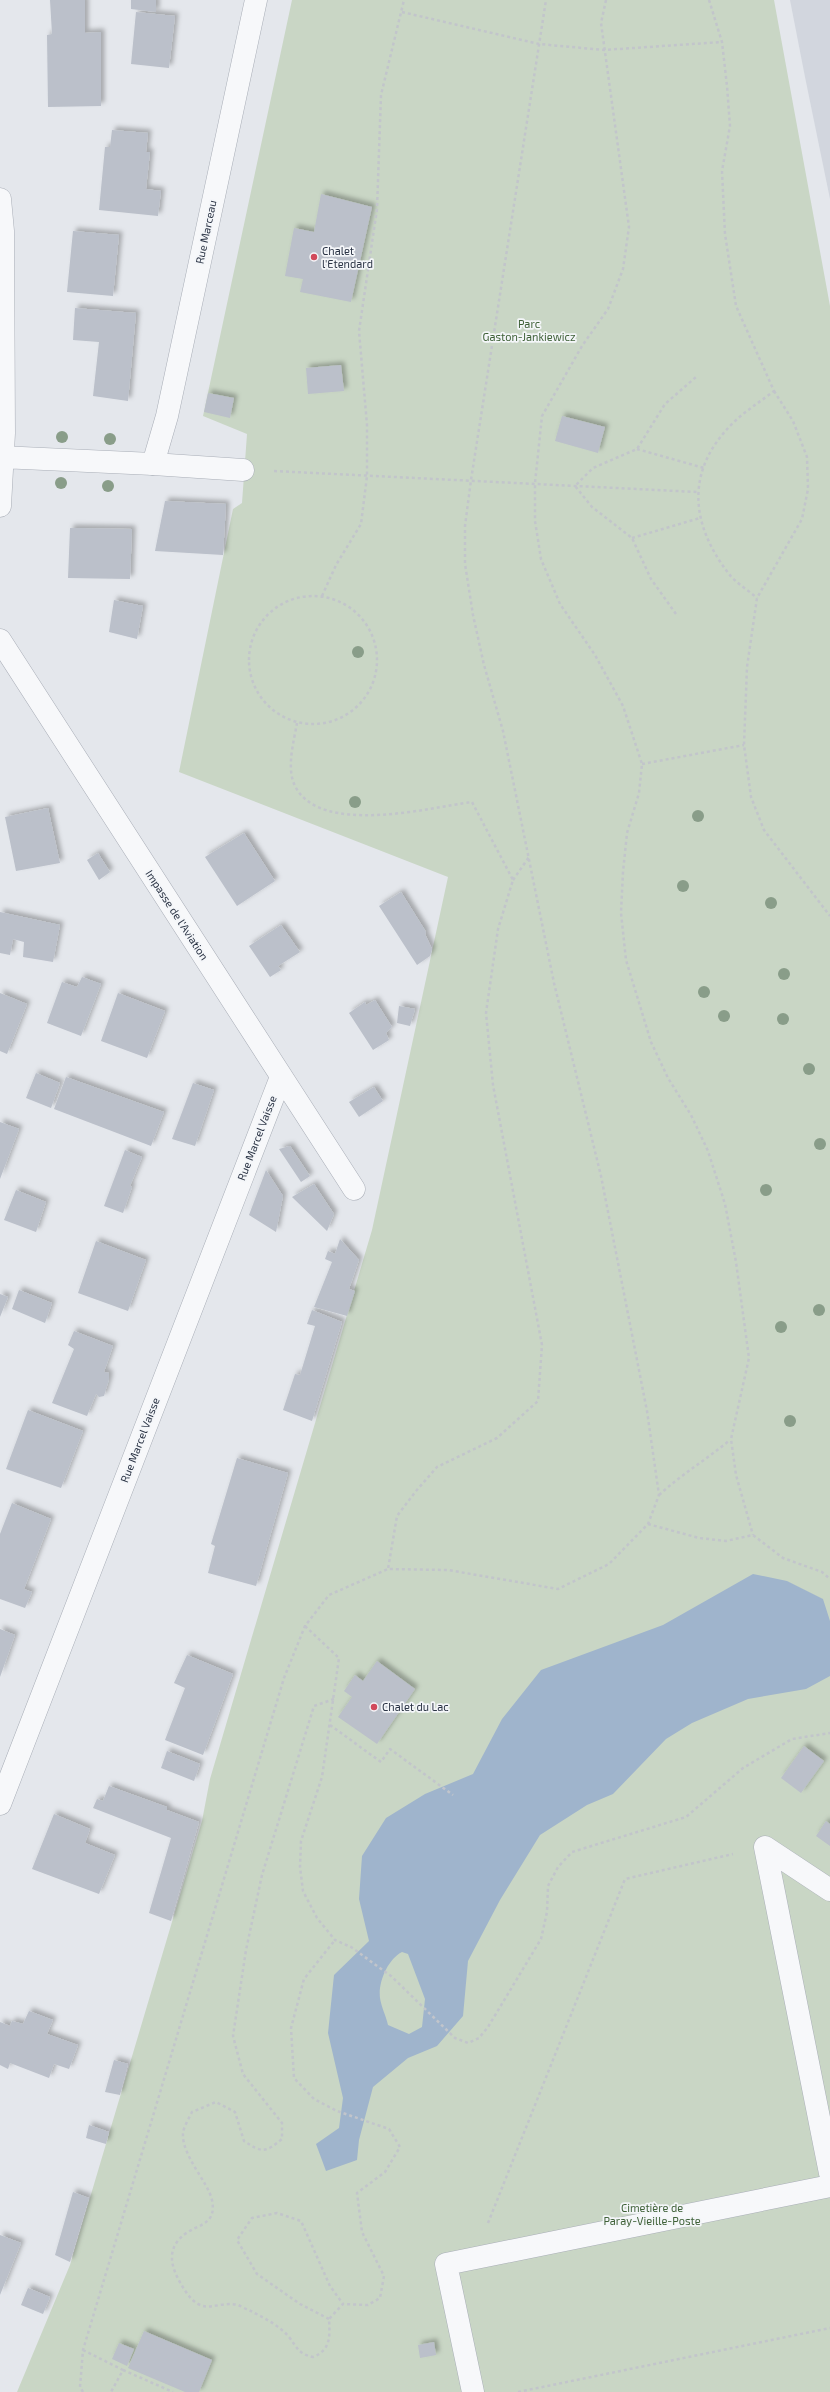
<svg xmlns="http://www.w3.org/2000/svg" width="830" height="2392" font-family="'Exo 2',sans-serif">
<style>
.built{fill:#d2d6de}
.green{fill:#c9d6c5}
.water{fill:#9fb4cc;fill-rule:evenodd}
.building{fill:#bbc0ca;filter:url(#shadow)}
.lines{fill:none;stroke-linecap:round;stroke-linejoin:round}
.service-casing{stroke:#a9aeb7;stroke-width:23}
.minor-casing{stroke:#a9aeb7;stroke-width:23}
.path{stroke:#c2c5cb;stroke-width:2.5;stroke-dasharray:3 3;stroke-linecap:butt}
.service{stroke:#f7f8fa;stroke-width:22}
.minor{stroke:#f7f8fa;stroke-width:22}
.tree{fill:#899d89}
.poi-dot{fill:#d1495b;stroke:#f4f6f9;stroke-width:1.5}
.labels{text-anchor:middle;stroke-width:3.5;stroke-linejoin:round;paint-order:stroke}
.street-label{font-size:11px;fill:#2b3445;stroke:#f4f6f9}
.poi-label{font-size:11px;fill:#2b3445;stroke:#f4f6f9;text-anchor:start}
.park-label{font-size:11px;fill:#3f6138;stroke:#f4f6f9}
</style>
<defs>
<filter id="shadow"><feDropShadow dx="3.5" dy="-3.5" stdDeviation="2" flood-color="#0004"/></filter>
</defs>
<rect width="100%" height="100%" fill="#e4e7ec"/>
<path class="built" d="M 790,0 L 830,0 L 830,199 L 805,77 Z"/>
<path class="green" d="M 292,0 L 774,0 L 830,306 L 830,2392 L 17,2392 L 70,2265 L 202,1821 L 210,1779 L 372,1230 L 448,877 L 179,772 L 233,509 L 242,503 L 247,434 L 203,416 Z"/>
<path class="water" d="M 753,1574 L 787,1581 L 823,1599 L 830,1621 L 830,1676 L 806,1689 L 748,1699 L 692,1723 L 666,1739 L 613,1794 L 587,1805 L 540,1835 L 500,1900 L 468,1961 L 463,2016 L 437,2046 L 408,2058 L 373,2087 L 359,2140 L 357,2160 L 326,2171 L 316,2144 L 339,2128 L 343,2098 L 328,2033 L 334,1975 L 369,1941 L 359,1899 L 362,1856 L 386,1818 L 425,1794 L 473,1774 L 502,1719 L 541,1670 L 663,1625 ZM 402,1952 L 408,1954 L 425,1999 L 422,2027 L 409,2034 L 388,2025 C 386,2016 381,2006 380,1998 C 378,1982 388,1959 402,1952 Z"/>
<path class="building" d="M 50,0 L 85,0 L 85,33 L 101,32 L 101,106 L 48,107 L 47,35 L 52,34 Z
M 131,0 L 156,0 L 156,12 L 131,9 Z
M 136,12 L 175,16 L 169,68 L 131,64 Z
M 112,130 L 148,133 L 146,152 L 150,152 L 146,189 L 161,191 L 158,216 L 99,210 L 105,147 L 110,147 Z
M 321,194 L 372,207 L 351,302 L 300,292 L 303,279 L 285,276 L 294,228 L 314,232 Z
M 73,231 L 119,235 L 113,296 L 67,292 Z
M 75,308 L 136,313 L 128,401 L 93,396 L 99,342 L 73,340 Z
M 341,365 L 344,391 L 308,394 L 306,368 Z
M 208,393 L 234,398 L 230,418 L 204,412 Z
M 562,416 L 605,427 L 598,453 L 555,441 Z
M 165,501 L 226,504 L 223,555 L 155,551 Z
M 70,528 L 132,529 L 130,579 L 68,578 Z
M 114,600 L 143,606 L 137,639 L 109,632 Z
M 48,808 L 60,863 L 16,871 L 5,817 Z
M 244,833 L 275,881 L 237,906 L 205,857 Z
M 98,853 L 110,872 L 99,880 L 87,860 Z
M 401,892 L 426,932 L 425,934 L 432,949 L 430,956 L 417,965 L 379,906 Z
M 0,912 L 60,925 L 53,962 L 23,957 L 24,942 L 13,939 L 10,955 L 0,953 Z
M 281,925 L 300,952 L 278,966 L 281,970 L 270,977 L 249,946 Z
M 82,977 L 101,984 L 81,1036 L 47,1023 L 62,982 L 77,987 Z
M 0,993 L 27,1004 L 7,1054 L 0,1051 Z
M 118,993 L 165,1011 L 147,1058 L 101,1041 Z
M 375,1000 L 392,1027 L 386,1033 L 389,1040 L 373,1050 L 349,1013 L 365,1002 L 366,1005 Z
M 399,1006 L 415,1009 L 410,1026 L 397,1023 Z
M 36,1073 L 60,1083 L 51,1108 L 26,1098 Z
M 66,1077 L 164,1112 L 151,1146 L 54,1109 Z
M 193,1083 L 214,1090 L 195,1146 L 172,1139 Z
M 374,1087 L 383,1101 L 359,1117 L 349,1102 Z
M 0,1122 L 19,1129 L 0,1179 Z
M 290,1146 L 310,1176 L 301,1182 L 279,1149 Z
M 125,1150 L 142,1157 L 130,1186 L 132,1187 L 123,1213 L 104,1206 Z
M 266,1170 L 283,1196 L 276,1232 L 249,1215 Z
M 314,1184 L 334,1214 L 327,1231 L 292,1197 Z
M 16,1190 L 46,1202 L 36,1232 L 4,1220 Z
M 340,1239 L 359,1260 L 349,1289 L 355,1291 L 347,1316 L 314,1307 L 332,1262 L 325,1259 L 328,1251 L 335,1254 Z
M 96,1241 L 146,1260 L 128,1311 L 78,1293 Z
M 19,1290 L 52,1303 L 45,1323 L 12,1309 Z
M 0,1294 L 8,1297 L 0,1317 Z
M 312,1310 L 342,1322 L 312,1421 L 283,1410 L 295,1374 L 300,1375 L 315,1326 L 307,1324 Z
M 74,1331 L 113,1346 L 104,1372 L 109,1373 L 109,1379 L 104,1396 L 99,1397 L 96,1394 L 87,1416 L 52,1403 L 74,1349 L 68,1345 Z
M 28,1410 L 83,1431 L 61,1488 L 6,1469 Z
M 237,1458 L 288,1473 L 256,1586 L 208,1573 L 215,1546 L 211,1544 Z
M 12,1503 L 51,1519 L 24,1589 L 32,1592 L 25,1608 L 0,1599 L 0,1534 Z
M 0,1629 L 15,1635 L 0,1677 Z
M 187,1655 L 233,1674 L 203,1755 L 165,1740 L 185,1688 L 174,1683 Z
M 377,1661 L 415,1689 L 377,1744 L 338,1717 L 352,1697 L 344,1691 L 355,1675 L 363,1681 Z
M 804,1746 L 824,1761 L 801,1793 L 781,1778 Z
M 167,1751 L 200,1764 L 194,1781 L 161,1768 Z
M 109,1786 L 167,1807 L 167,1810 L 199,1822 L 171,1921 L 149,1913 L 171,1838 L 93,1808 L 97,1799 L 103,1801 Z
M 54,1814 L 90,1829 L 85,1843 L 115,1855 L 99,1894 L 32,1869 Z
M 826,1821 L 830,1824 L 830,1846 L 816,1836 Z
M 29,2011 L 53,2020 L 47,2034 L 78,2045 L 69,2069 L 54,2064 L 49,2078 L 10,2063 L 8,2069 L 0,2065 L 0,2022 L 10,2026 L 12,2021 L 23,2024 Z
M 114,2060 L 128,2064 L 120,2095 L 105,2092 Z
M 89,2125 L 109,2132 L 106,2144 L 86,2138 Z
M 73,2192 L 89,2198 L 70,2262 L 55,2255 Z
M 0,2235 L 21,2243 L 0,2295 Z
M 28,2288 L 50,2297 L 43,2314 L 21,2305 Z
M 144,2331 L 212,2360 L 199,2392 L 185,2392 L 128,2368 Z
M 434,2342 L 436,2355 L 420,2358 L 418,2345 Z
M 119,2343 L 134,2349 L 127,2366 L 112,2359 Z"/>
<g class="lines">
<defs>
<path id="service" d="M 153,464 L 243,470
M 830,1890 L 765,1847 L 830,2173
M 473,2392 L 446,2264 L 830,2186"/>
<path id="minor" d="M 0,199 L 3,231 L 4,433 L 0,506
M 0,457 L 153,464 L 167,416 L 256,0
M 0,640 L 354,1189
M 0,1804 L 281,1077"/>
</defs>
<use href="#service" class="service-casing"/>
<use href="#minor" class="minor-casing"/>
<path class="path" d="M 606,0 L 601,23 L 629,227 L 623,269 L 608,309 L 582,346 L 542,416 L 535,483 L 535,521 L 541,559 L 560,604 L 595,655 L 623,706 L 642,764 L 639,793 L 627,833 L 623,872 L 621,913 L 626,960 L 651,1042 L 668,1078 L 691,1115 L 708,1151 L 725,1204 L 736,1262 L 749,1358 L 731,1439 L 736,1475 L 753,1535
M 709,0 L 722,42 L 727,86 L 730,126 L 722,171 L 725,234 L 736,306 L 774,391 C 760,402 745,411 733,423 C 685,470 690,524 729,574 C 736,583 748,590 757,598
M 402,12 L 539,44 L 604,50 L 722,42
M 774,391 L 793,421 L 807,457 L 808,489 L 802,519 L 757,598 L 747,667 L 744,745 L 751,797 L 764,830 L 830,916
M 637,449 L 704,468
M 274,471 L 697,492
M 632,538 L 700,518
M249 660a64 64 0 1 1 128 0a64 64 0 1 1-128 0Z
M 322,596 L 336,565 L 361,524 L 367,476 L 367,425 L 359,331 L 377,209 L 381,95 L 404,0
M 676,614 L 651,579 L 632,538 L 592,507 L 575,486 L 593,468 L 637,449 L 665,404 L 696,377
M 297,723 C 294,741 286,768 295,786 C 320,836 428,808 472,802 L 513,880 L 498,929 L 486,1013 L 493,1085 L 542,1345 L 538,1401 L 497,1438 L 437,1467 L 416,1491 L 397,1516 L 388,1569
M 642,764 L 744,745
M 513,880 L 529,857
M 659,1495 C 682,1474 707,1459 730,1440
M 648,1524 L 699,1538 L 726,1541 L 753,1535 L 783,1558 L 822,1572 L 830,1579
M 305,1626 L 339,1658 L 322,1777 L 301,1841 L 300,1867 L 303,1891 L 317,1918 L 335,1940 L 351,1947 L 391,1976 L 455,2038 L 468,2043 L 479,2038 L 488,2027 L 541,1939 L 547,1912 L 548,1886 L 558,1867 L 572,1852 L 686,1817 L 743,1768 L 792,1739 L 830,1733
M 334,1699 L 314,1706 L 262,1875 L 246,1950 L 233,2036 L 243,2074 L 282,2123 L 282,2139 C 265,2153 262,2153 244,2141 L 235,2112 L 216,2102 L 192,2112 C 189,2118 183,2128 183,2134 C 182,2156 208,2182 212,2200 C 217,2225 198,2224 185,2234 C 162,2251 174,2274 186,2292 C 204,2318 216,2300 238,2305 C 241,2306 245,2309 249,2310 C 262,2317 279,2325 289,2337 C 297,2347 298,2354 313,2357 C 331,2350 330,2336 329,2319 L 343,2304 L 368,2305 L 380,2298 L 384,2276 L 362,2232 L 357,2193 L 385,2172 L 400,2147 L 389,2129 L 337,2111 L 314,2099 L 294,2078 L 291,2028 L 304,1979 L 335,1940
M 330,1725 L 381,1762 L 390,1749 L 453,1795
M 488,2223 L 625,1879 L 733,1854
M 329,2319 L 300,2304 L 257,2274 L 237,2240 L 252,2218 L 277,2213 L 301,2221 L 330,2286 L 343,2304
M 83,2350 L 123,2370 L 111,2392
M 123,2370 L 173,2392
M 83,2392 L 80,2387 L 83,2350 L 284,1678 L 305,1626 L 329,1595 L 388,1569 L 448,1570 L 558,1589 L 609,1564 L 648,1524 L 659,1495 L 647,1411 L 601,1176 L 554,983 L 503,731 L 484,665 L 473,615 L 465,564 L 465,526 L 471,480 L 546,0
M 518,2392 L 830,2328"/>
<use href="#service" class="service"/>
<use href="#minor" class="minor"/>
</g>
<g class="tree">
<circle cx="62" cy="437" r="6"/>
<circle cx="110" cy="439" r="6"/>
<circle cx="61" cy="483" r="6"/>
<circle cx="108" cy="486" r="6"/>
<circle cx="358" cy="652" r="6"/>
<circle cx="355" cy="802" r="6"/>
<circle cx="698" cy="816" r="6"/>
<circle cx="683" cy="886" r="6"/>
<circle cx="771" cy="903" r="6"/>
<circle cx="784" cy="974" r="6"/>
<circle cx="704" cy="992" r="6"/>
<circle cx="724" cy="1016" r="6"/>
<circle cx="783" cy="1019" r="6"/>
<circle cx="809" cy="1069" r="6"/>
<circle cx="820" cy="1144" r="6"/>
<circle cx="766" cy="1190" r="6"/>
<circle cx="819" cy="1310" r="6"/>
<circle cx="781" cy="1327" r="6"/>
<circle cx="790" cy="1421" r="6"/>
</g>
<g class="poi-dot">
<circle cx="314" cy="257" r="4"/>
<circle cx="374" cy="1707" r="4"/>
</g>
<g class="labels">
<g class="street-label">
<text transform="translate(206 232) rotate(-78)" y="4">Rue Marceau</text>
<text transform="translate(177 915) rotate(57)" y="4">Impasse de l'Aviation</text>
<text transform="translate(257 1138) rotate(-69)" y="4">Rue Marcel Vaisse</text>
<text transform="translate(140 1440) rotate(-69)" y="4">Rue Marcel Vaisse</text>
</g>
<g class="poi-label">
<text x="322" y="255">Chalet<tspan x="322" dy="13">l'Etendard</tspan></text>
<text x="382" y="1711">Chalet du Lac</text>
</g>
<g class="park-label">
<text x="529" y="328">Parc<tspan x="529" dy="13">Gaston-Jankiewicz</tspan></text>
<text x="652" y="2212">Cimetière de<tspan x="652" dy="13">Paray-Vieille-Poste</tspan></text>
</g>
</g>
</svg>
